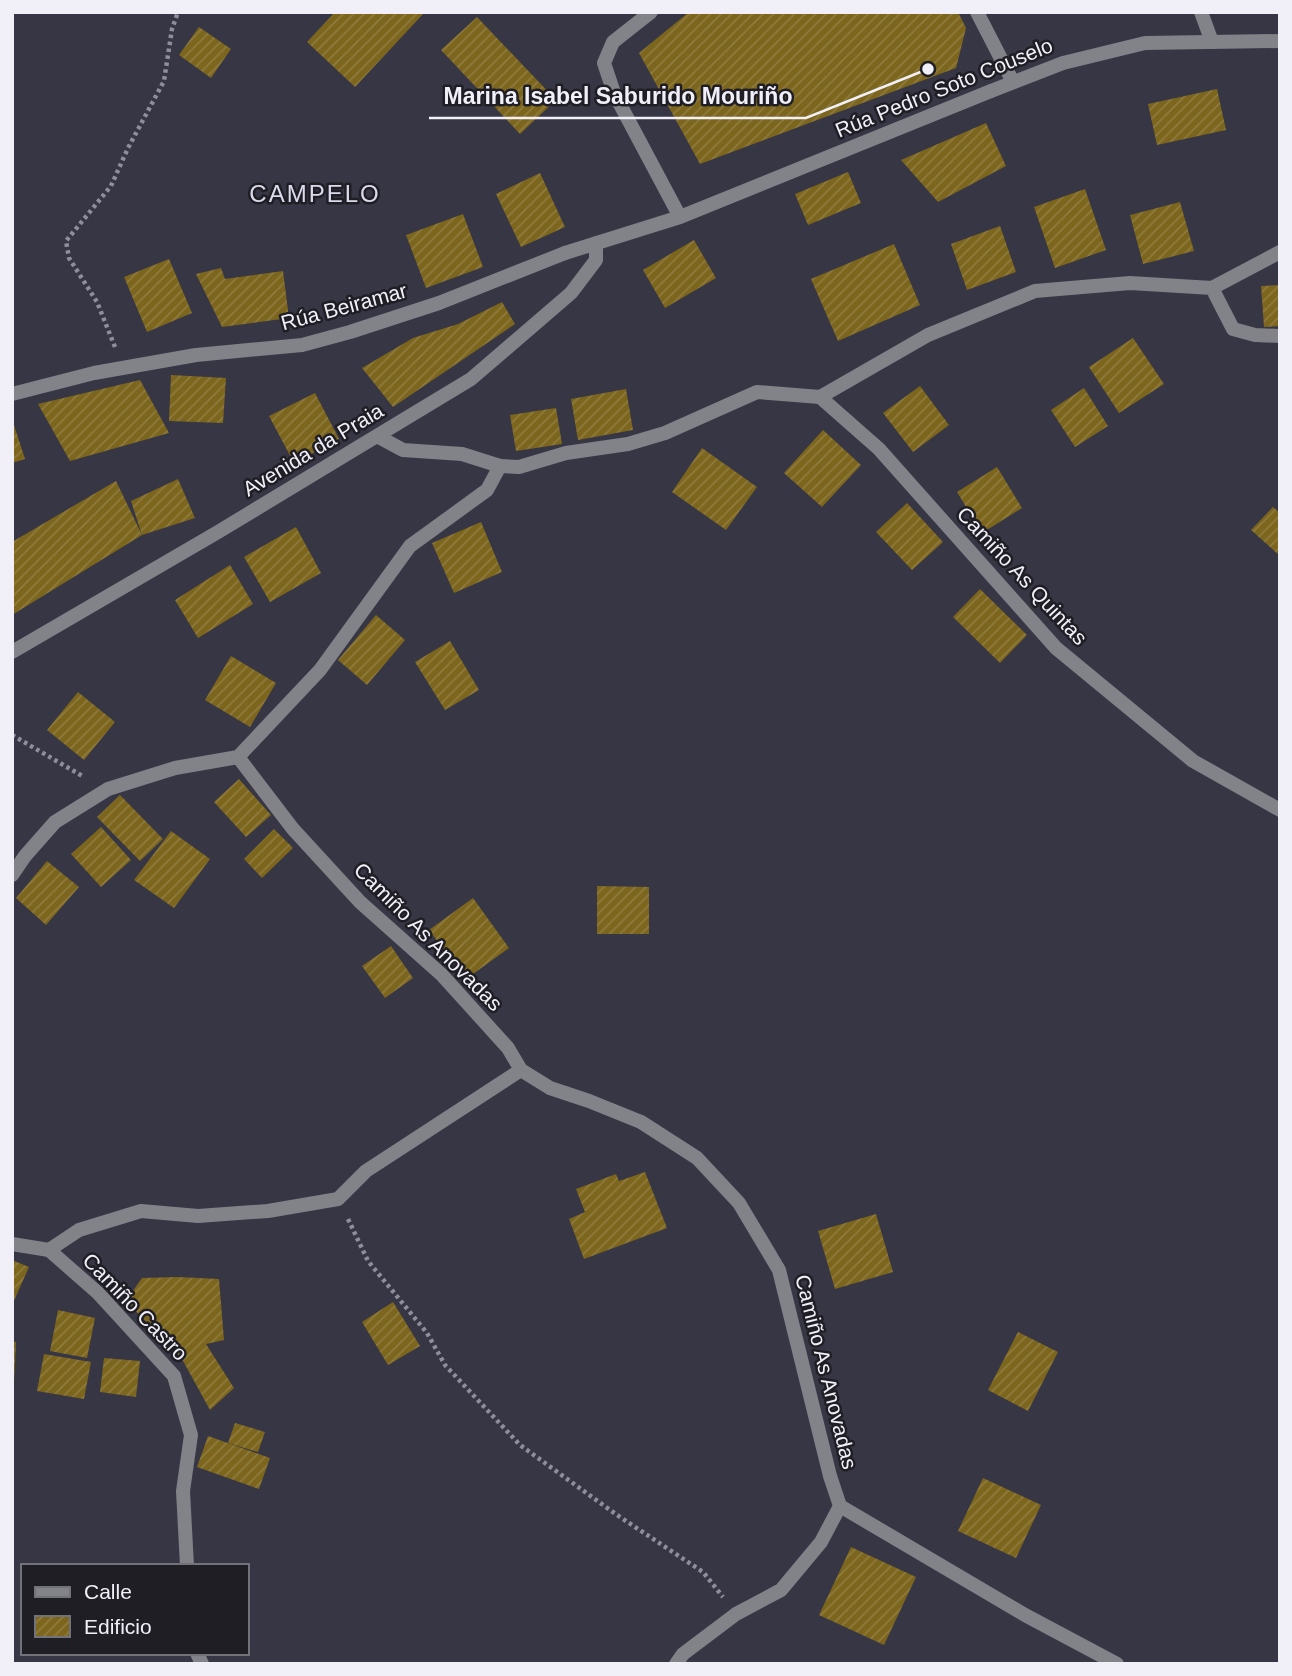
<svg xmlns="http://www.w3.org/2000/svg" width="1292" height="1676" font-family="Arial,sans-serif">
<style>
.building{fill:url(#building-hatch)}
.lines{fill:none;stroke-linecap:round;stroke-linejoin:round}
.path{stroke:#8f8e9a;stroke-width:4.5;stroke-dasharray:3.5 3.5;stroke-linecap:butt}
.service{stroke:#828289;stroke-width:14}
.minor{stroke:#828289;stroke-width:14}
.tertiary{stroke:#828289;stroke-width:14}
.labels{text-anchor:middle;stroke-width:5;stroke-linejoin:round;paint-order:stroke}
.street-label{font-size:21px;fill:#f1f0f9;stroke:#1f1e25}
.quarter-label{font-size:24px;letter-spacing:2px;fill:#dbdaec;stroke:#1f1e25}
.leader{fill:none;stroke:#f1f0f9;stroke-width:2.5}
.callout-dot{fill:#f1f0f9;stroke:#1f1e25;stroke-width:2.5}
.callout-label{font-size:23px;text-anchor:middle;font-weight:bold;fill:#f1f0f9;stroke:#1f1e25;stroke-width:5;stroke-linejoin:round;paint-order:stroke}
</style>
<defs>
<pattern id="building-hatch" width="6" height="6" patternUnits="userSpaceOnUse" patternTransform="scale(1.75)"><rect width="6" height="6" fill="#7c651c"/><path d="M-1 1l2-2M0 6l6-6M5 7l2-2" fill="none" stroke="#8f7b3e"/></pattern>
</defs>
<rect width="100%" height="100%" fill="#373644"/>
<path class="building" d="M 335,12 L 425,12 L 355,87 L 307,42 Z
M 689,12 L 958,12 L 966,28 L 956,68 L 700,164 L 639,53 Z
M 477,17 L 556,100 L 520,134 L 441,50 Z
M 199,27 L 231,49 L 211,78 L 179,55 Z
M 1217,89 L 1226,130 L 1157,145 L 1148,104 Z
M 986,123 L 1006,166 L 938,202 L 901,160 Z
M 848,172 L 861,203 L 808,225 L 795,194 Z
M 540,173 L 565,227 L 521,247 L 496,194 Z
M 1085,189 L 1106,250 L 1055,268 L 1034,207 Z
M 1180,202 L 1194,251 L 1143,264 L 1130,215 Z
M 463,214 L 483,267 L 426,288 L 406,235 Z
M 1000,226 L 1016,272 L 967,290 L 951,244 Z
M 694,240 L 716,278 L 665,308 L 643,270 Z
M 894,244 L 920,305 L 838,341 L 811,279 Z
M 169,259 L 192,313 L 147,332 L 124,277 Z
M 221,268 L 225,279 L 283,271 L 289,318 L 222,327 L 196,274 Z
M 1280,285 L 1280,326 L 1264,327 L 1261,286 Z
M 502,302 L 515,324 L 393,407 L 362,368 L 413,338 L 458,324 Z
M 1133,338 L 1164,384 L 1119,413 L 1089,367 Z
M 171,375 L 226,378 L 223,423 L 169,421 Z
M 140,380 L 169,433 L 70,461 L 38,404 Z
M 920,386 L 949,425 L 913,452 L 883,413 Z
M 1084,388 L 1108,426 L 1075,447 L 1051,410 Z
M 626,389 L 633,430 L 578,440 L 571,399 Z
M 315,393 L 339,439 L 294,463 L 269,416 Z
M 556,408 L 562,444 L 516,451 L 510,415 Z
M 12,419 L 25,459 L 12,463 Z
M 823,430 L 861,465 L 822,507 L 784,473 Z
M 702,448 L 757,487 L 726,530 L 672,492 Z
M 997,467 L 1022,508 L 982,533 L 957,492 Z
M 178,479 L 195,518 L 142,535 L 131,501 Z
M 116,481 L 142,535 L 12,615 L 12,542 Z
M 907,503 L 943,542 L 912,570 L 876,532 Z
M 1273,507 L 1280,513 L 1280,556 L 1251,530 Z
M 481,522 L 502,572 L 454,593 L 432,543 Z
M 296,527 L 321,573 L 270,602 L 244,557 Z
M 230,565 L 253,604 L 198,638 L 175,600 Z
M 980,589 L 1027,635 L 1000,663 L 953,617 Z
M 376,615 L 405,640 L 367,685 L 338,660 Z
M 450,641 L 479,690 L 445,710 L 415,662 Z
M 231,656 L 276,683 L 250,727 L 205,700 Z
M 78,692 L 115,722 L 84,760 L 47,730 Z
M 239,779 L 271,815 L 246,837 L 214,802 Z
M 120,795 L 163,839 L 140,861 L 97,817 Z
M 101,827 L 131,860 L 101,887 L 71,854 Z
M 274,829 L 293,848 L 262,878 L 244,859 Z
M 171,831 L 210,859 L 174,908 L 134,880 Z
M 47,861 L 79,887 L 46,925 L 16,898 Z
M 597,886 L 649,887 L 649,934 L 597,934 Z
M 473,898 L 509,948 L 466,979 L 429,930 Z
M 391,946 L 413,978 L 385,998 L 362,966 Z
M 645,1172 L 667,1228 L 584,1259 L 569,1219 L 585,1212 L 576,1189 L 616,1174 L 619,1181 Z
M 876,1214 L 893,1272 L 835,1289 L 818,1231 Z
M 12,1260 L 29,1267 L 12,1305 Z
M 178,1277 L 219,1279 L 224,1340 L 206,1344 L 234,1388 L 210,1410 L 182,1359 L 126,1301 L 142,1278 Z
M 393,1302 L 420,1346 L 388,1365 L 362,1322 Z
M 58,1310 L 95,1318 L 87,1358 L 50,1351 Z
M 1018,1332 L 1058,1352 L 1028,1411 L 988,1390 Z
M 12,1341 L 16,1342 L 14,1382 L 12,1382 Z
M 44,1354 L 91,1362 L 84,1399 L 37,1391 Z
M 104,1358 L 140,1361 L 136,1397 L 100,1392 Z
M 235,1423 L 265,1432 L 258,1452 L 228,1443 Z
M 208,1436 L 270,1458 L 259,1489 L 197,1467 Z
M 983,1478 L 1041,1505 L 1016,1558 L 958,1531 Z
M 851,1547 L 916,1577 L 884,1645 L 819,1615 Z"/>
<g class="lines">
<path class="path" d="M 115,347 L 97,302 L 69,258 L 66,241 L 111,186 L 128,148 L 164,81 L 172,29 L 178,12
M 12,735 L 84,777
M 348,1219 L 368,1261 L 427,1333 L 445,1365 L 520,1445 L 617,1515 L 703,1572 L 723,1597"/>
<path class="service" d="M 820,397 L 879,449 L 1056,648 L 1193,761 L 1280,810
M 12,875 L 25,856 L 55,822 L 108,789 L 175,768 L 238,757 L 320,670 L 410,546 L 487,490 L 500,466
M 12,1244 L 49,1250"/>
<path class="minor" d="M 651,12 L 613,42 L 604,63 L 614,93 L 680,217
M 977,12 L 1013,82
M 1201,12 L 1212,42
M 565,253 L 680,217 L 991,91
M 1212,288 L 1233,329 L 1255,335 L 1280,336
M 377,436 L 403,450 L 462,454 L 500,466 L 519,467 L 566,453 L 628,444 L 665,433 L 757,392 L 820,397 L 928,335 L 1035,291 L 1130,283 L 1212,288 L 1280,252
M 12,652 L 218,532 L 471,379 L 571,293 L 596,260 L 596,243
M 238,757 L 293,829 L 360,902 L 442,975 L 508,1048 L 521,1070 L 550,1088 L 589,1101 L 641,1122 L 697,1158 L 739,1203 L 779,1270 L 830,1476 L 840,1506 L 1025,1615 L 1117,1664
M 187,1566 L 183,1491 L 191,1435 L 174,1376 L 98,1293 L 49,1250 L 79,1230 L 141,1211 L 198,1216 L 268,1211 L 338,1199 L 366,1171 L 521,1070
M 197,1653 L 202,1664
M 676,1664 L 683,1654 L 736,1614 L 781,1590 L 821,1542 L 840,1506"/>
<path class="tertiary" d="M 991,91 L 1063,63 L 1145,43 L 1280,41
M 12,394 L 94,373 L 196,355 L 302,345 L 350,332 L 439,303 L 565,253"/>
</g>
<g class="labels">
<g class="street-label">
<text transform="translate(944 88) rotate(-22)" y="7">Rúa Pedro Soto Couselo</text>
<text transform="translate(344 307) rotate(-15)" y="7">Rúa Beiramar</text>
<text transform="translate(313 450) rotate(-31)" y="7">Avenida da Praia</text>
<text transform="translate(1022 576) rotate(47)" y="7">Camiño As Quintas</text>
<text transform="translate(428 937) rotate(45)" y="7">Camiño As Anovadas</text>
<text transform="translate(135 1307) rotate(46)" y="7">Camiño Castro</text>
<text transform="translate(826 1372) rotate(76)" y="7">Camiño As Anovadas</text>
</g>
<g class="quarter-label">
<text x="315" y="202">CAMPELO</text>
</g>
</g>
<path class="leader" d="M928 69L806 118H429"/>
<circle class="callout-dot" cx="928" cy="69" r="7"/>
<g class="callout-label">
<text x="618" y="104">Marina Isabel Saburido Mouriño</text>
</g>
<rect width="1292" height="1676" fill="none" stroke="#f1f0f9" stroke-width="28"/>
<rect x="21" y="1564" width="228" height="91" fill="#1f1e25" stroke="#73727a" stroke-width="2"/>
<rect x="35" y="1587" width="35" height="10" fill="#828289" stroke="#73727a" stroke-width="2"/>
<text x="84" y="1599" font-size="21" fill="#f1f0f9">Calle</text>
<rect x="35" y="1616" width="35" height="21" fill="url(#building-hatch)" stroke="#73727a" stroke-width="2"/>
<text x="84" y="1634" font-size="21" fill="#f1f0f9">Edificio</text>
</svg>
